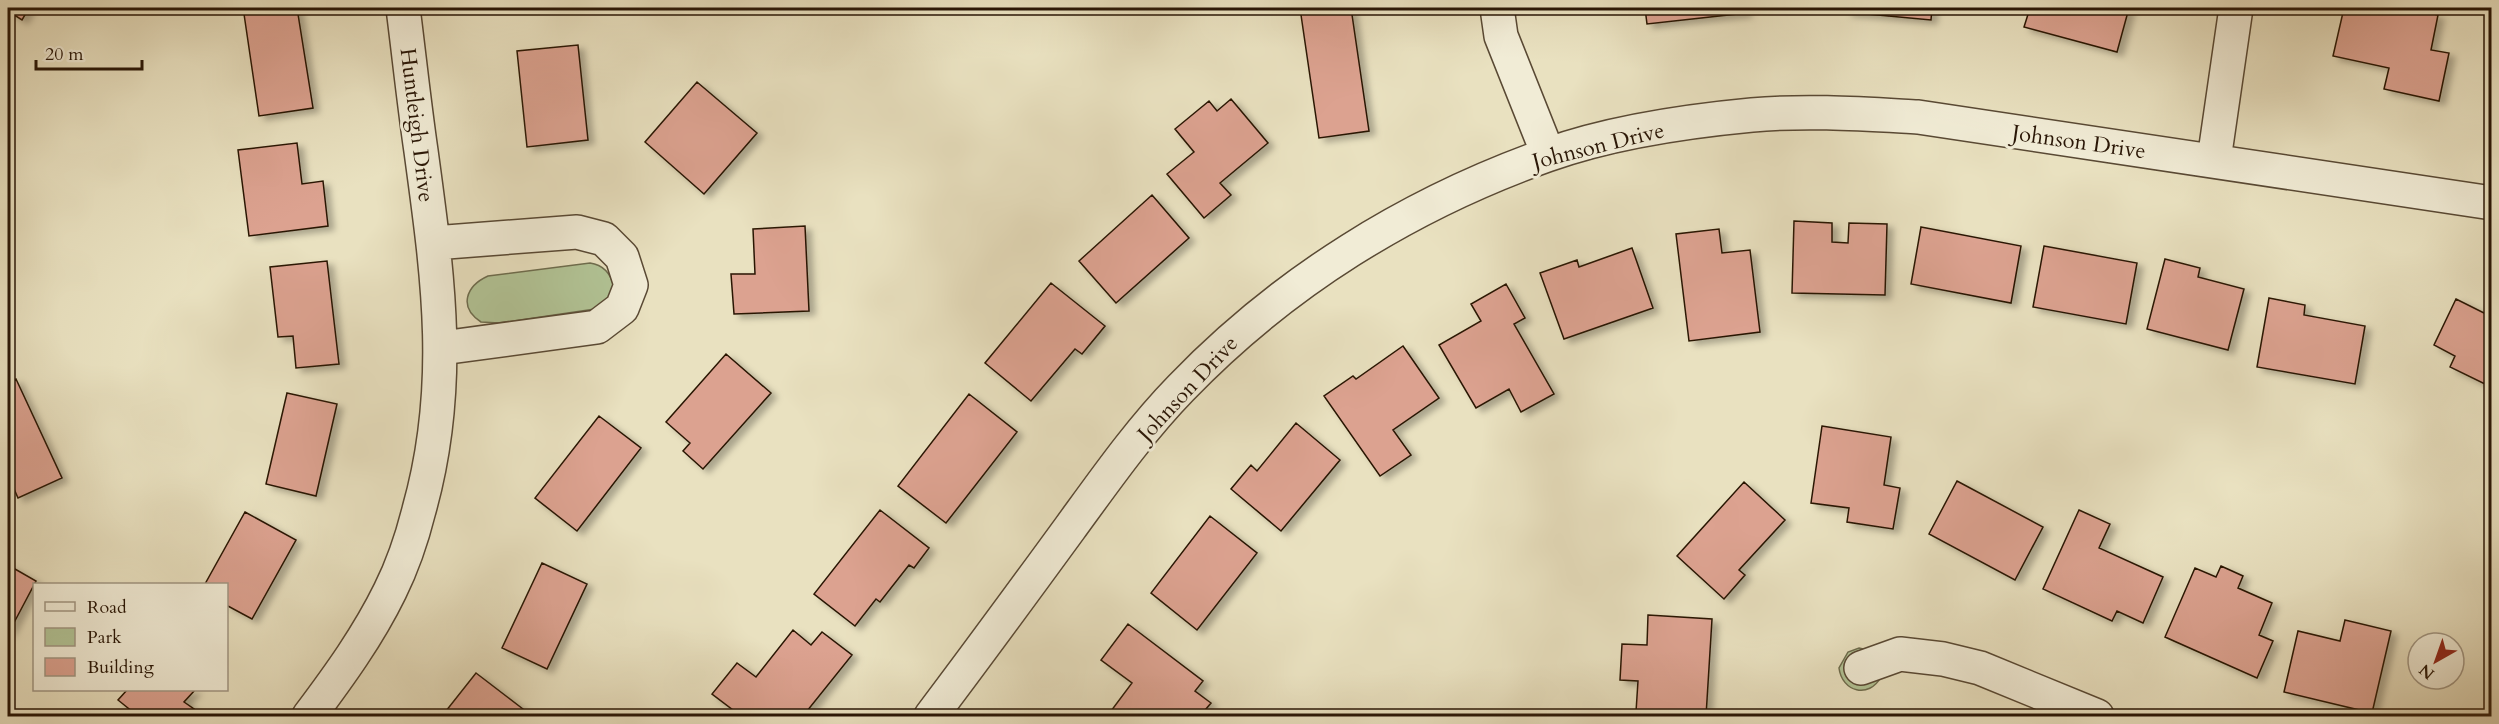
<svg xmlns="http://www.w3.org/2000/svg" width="2499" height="724" font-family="Cardo,serif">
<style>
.green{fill:#b2c496;stroke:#6e6d4e;stroke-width:1.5}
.building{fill:#dca290;stroke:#291606;stroke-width:1.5;filter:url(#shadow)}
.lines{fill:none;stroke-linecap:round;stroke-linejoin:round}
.minor-casing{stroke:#594934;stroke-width:36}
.minor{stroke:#f1ecd6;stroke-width:33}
.labels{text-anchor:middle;stroke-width:6;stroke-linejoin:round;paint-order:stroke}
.street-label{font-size:22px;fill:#291606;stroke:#f1ecd6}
</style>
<defs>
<filter id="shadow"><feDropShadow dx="6" dy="4" stdDeviation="3" flood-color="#0004"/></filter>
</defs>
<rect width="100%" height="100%" fill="#e9e1c0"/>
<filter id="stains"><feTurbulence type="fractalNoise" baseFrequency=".00333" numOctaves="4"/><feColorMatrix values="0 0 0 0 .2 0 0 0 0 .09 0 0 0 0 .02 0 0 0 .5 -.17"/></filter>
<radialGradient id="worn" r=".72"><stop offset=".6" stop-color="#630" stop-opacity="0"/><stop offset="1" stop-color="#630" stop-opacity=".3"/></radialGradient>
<path class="green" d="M 590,263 C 604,265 611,274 614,287 L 606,302 L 595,309 L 499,323 L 481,322 C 458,307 466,286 488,276 Z
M 1859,648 L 1871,651 L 1881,677 C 1869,699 1842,692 1839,668 L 1848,652 Z"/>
<path class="building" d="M 8,8 L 29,8 L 22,20 L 8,11 Z
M 288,8 L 297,8 L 313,108 L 259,116 L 244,14 Z
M 1300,8 L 1351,8 L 1369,131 L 1319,138 Z
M 1645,8 L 1745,8 L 1746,13 L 1647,24 Z
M 1847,8 L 1932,8 L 1931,20 L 1846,12 Z
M 2030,8 L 2129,8 L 2117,52 L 2024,27 Z
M 2344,8 L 2406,8 L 2438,15 L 2431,50 L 2449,53 L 2439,101 L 2384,89 L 2389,68 L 2333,56 Z
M 578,45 L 588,140 L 527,147 L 517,51 Z
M 697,82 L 757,133 L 704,194 L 645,142 Z
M 1231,99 L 1268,143 L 1220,183 L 1231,195 L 1204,218 L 1167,174 L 1194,152 L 1175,129 L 1209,101 L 1217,111 Z
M 297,143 L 302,184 L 323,181 L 328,226 L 249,236 L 238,150 Z
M 1152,195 L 1189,238 L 1116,303 L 1079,261 Z
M 1794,221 L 1832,223 L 1832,242 L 1848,243 L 1849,223 L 1887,224 L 1885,295 L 1792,293 Z
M 805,226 L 809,311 L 734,314 L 731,274 L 755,274 L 753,229 Z
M 1921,227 L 2021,246 L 2011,303 L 1911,284 Z
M 1719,229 L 1722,253 L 1750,250 L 1760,332 L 1689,341 L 1676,234 Z
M 2044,246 L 2137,263 L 2126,324 L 2033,307 Z
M 1632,248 L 1653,308 L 1564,339 L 1540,273 L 1577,260 L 1579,267 Z
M 2165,259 L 2200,268 L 2198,277 L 2244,289 L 2228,350 L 2147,329 Z
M 327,261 L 339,364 L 296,368 L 293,336 L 278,337 L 270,267 Z
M 1051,283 L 1105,326 L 1082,354 L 1075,349 L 1031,401 L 985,363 Z
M 1506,284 L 1525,318 L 1514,324 L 1554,394 L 1521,412 L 1509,389 L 1476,408 L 1439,345 L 1481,321 L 1471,304 Z
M 2269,298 L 2305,305 L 2304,315 L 2365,326 L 2355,384 L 2257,367 Z
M 2456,299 L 2492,317 L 2492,376 L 2487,385 L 2450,367 L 2455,356 L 2434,345 Z
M 1403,346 L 1439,398 L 1393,430 L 1411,455 L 1380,476 L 1324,396 L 1353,376 L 1356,379 Z
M 726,354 L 771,393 L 703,469 L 683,451 L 690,443 L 666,422 Z
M 16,379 L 62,478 L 18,498 L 8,475 L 8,383 Z
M 287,393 L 337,404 L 316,496 L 266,484 Z
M 969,394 L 1017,432 L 946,523 L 898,486 Z
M 599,416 L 641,448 L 577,531 L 535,498 Z
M 1296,423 L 1340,460 L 1281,531 L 1231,489 L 1251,465 L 1257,471 Z
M 1822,426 L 1891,437 L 1884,485 L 1900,488 L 1893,529 L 1847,522 L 1849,508 L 1811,503 Z
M 1957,481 L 2043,527 L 2015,580 L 1929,534 Z
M 1744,482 L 1785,520 L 1739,570 L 1745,575 L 1724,599 L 1677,556 Z
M 880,510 L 929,548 L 914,568 L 909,565 L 880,602 L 876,599 L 855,626 L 814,594 Z
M 2079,510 L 2110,524 L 2099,548 L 2163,577 L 2143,623 L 2117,611 L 2112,621 L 2043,589 Z
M 245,512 L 296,540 L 252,619 L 226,605 L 226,584 L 205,584 Z
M 1210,516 L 1257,553 L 1197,630 L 1151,593 Z
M 542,563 L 587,584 L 547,669 L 502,648 Z
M 8,565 L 36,581 L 8,634 Z
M 2221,566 L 2243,576 L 2238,588 L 2272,603 L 2259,635 L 2273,641 L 2257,678 L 2165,637 L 2195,568 L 2216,577 Z
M 1648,615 L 1712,619 L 1706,716 L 1636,712 L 1638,681 L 1620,680 L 1622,644 L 1647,645 Z
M 2345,620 L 2391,631 L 2372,713 L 2284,692 L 2298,631 L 2340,641 Z
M 1128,624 L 1203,681 L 1195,691 L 1211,703 L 1200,716 L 1108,715 L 1132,683 L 1101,660 Z
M 793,630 L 811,645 L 822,632 L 852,655 L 803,716 L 741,716 L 712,694 L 737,663 L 756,677 Z
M 476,673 L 523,709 L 517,716 L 442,716 Z
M 127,690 L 195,690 L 184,702 L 194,709 L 188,716 L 138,716 L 118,700 Z"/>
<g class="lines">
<defs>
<path id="minor" d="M 1497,8 L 1501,36 L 1548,154
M 2214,160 L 2236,8
M 434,243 L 577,232 L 604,239 L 622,257 L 631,285 L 622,308 L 597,327 L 442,348
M 1861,668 L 1900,654 L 1943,659 L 1980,668 L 2097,716
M 309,716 C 339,676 368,636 390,591 C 403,565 412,538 419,510 C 454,386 438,276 421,151 C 414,103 409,55 403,8
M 931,716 C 978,654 1024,591 1070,528 C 1105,480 1140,430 1181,388 C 1283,282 1409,204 1547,155 C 1608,133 1688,121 1752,115 C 1807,110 1863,114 1918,117 L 2492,203"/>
</defs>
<use href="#minor" class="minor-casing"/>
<use href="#minor" class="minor"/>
</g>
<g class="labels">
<g class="street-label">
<text transform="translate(418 125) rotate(83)" y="8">Huntleigh Drive</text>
<text transform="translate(2079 141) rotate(8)" y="8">Johnson Drive</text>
<text transform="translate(1598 145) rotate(-14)" y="8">Johnson Drive</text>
<text transform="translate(1187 388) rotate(-47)" y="8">Johnson Drive</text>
</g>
</g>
<rect width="2499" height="724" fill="none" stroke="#e9e1c0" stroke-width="30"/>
<rect x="9" y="9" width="2481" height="706" fill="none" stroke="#291606" stroke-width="3"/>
<rect x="15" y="15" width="2469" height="694" fill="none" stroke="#291606" stroke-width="1.5"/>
<rect x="33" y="583" width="195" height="108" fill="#f1ecd6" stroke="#a19683" stroke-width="1.5"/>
<rect x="45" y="602" width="30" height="9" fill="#f1ecd6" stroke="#a19683" stroke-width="1.5"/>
<text x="87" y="613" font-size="18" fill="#291606">Road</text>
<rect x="45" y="628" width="30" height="18" fill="#b2c496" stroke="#a19683" stroke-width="1.5"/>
<text x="87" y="643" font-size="18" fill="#291606">Park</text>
<rect x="45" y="658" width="30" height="18" fill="#dca290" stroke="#a19683" stroke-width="1.5"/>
<text x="87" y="673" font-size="18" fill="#291606">Building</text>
<g transform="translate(2436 661) rotate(220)"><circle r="28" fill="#f1ecd6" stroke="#a19683" stroke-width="1.5"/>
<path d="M0-4.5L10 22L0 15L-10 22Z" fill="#8f2418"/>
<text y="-9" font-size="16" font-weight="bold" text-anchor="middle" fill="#291606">N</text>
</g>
<path d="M36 60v9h106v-9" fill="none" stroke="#291606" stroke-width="3"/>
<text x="45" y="60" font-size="18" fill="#291606" stroke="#f1ecd6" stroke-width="4.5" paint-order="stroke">20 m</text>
<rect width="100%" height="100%" filter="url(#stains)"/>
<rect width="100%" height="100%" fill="url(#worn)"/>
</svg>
